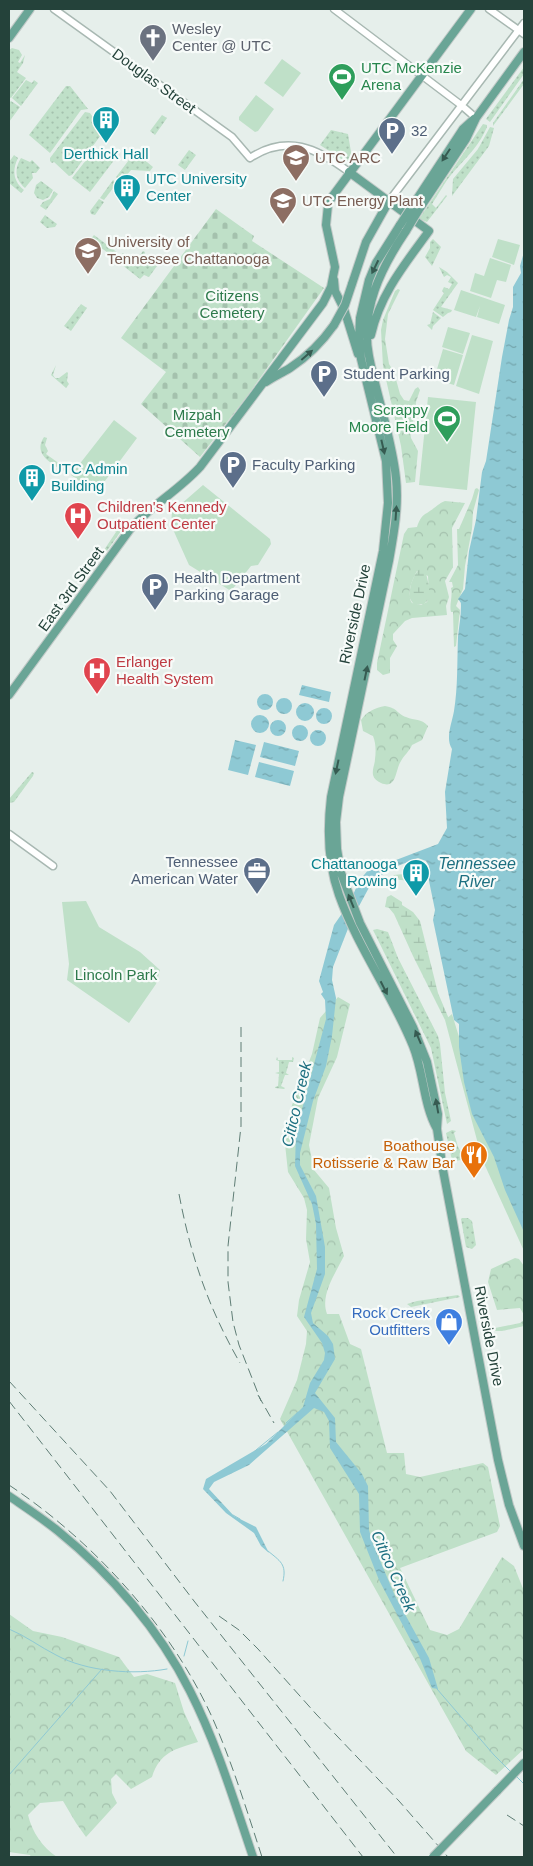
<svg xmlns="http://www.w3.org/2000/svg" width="533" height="1866" font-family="Arial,sans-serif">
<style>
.grass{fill:url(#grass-dots)}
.forest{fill:url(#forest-crowns);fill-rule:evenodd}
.wetland{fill:url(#wetland-marsh)}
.cemetery{fill:url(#cemetery-stones)}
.park{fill:#bfe0c8}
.water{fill:url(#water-ripples)}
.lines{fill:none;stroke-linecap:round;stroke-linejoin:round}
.stream{stroke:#8ec9d4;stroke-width:1}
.minor-casing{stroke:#a8b8b2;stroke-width:9}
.major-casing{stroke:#c2cac8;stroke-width:10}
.minor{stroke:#fff;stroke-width:6}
.major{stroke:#6aa596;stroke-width:8}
.rail{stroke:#5f7d75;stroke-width:1;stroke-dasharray:10 5;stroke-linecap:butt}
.major-bridge-casing{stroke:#c2cac8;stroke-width:10;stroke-linecap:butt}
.major-bridge{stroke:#6aa596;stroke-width:8}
.oneway{fill:#365b51}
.labels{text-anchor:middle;stroke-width:4.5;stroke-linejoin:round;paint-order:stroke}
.worship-label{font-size:15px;fill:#5b616d;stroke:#f7fbf9;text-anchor:start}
.leisure-label{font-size:15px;fill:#27864d;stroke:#f7fbf9;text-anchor:start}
.street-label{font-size:15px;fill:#24423a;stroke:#f7fbf9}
.service-label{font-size:15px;fill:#4e5e75;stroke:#f7fbf9;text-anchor:start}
.culture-label{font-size:15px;fill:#0d838f;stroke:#f7fbf9;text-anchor:start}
.education-label{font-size:15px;fill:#785e54;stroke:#f7fbf9;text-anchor:start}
.park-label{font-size:15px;fill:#2d7a4b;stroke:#f7fbf9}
.health-label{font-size:15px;fill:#be3a42;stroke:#f7fbf9;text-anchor:start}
.food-label{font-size:15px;fill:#c56008;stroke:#f7fbf9;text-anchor:end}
.shop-label{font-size:15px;fill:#366cbe;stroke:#f7fbf9;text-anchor:end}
.water-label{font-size:16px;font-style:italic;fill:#1c6f80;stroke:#f7fbf9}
</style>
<defs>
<pattern id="grass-dots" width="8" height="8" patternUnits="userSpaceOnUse" patternTransform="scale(1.25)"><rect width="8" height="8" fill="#bfe0c8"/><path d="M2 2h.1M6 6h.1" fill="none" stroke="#a4c1ad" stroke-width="1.8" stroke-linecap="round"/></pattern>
<pattern id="forest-crowns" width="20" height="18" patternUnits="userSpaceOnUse" patternTransform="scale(1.25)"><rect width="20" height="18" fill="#bfe0c8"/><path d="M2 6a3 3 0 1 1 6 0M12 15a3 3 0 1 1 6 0" fill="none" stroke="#a4c1ad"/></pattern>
<pattern id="wetland-marsh" width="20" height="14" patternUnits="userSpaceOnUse" patternTransform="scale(1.25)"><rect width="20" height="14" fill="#bfe0c8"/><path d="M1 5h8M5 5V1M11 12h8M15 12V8" fill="none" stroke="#a4c1ad"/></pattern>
<pattern id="cemetery-stones" width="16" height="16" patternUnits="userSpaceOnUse" patternTransform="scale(1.25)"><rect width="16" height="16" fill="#bfe0c8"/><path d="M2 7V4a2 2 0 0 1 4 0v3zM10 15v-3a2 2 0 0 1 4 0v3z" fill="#a4c1ad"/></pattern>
<pattern id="water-ripples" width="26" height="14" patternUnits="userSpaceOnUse" patternTransform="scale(1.25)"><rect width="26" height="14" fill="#8ec9d4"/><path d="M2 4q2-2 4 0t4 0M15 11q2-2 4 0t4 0" fill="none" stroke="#74a5ad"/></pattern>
</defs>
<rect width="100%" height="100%" fill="#e6efeb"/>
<path class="grass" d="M 12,48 L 19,50 L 22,55 L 18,62 L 20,63 L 25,55 L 23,63 L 17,72 L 26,78 L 11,98 L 9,97 L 9,50 Z
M 524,67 L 524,74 L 490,122 L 486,119 Z
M 524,79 L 524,84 L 493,126 L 493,123 Z
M 26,80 L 32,83 L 34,80 L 38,83 L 21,106 L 12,98 Z
M 66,86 L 70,86 L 88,109 L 81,110 L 50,153 L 29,135 Z
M 11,101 L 20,107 L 9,122 L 9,103 Z
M 85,112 L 90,113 L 103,132 L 72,175 L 69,176 L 54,162 L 52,163 L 50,161 L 50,158 Z
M 162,115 L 167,118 L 155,135 L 150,131 Z
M 483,124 L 487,125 L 487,127 C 480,144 469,155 457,168 C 447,178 440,192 432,204 L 436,208 L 446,195 L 447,196 L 427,222 L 419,219 Z
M 490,127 L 494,128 L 489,146 L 452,196 L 453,179 L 478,149 Z
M 331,130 L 348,134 L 352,158 L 346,162 L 320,145 Z
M 94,150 L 107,159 L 115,159 L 90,192 L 72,178 Z
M 189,150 L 196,155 L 185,170 L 178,165 Z
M 135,152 L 153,167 L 150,171 L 131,170 L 126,176 L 122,173 L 118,179 L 116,177 Z
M 14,155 L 18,158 C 12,170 13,181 24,190 L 21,193 L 9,183 L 9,162 Z
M 21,158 L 30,162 L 32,160 L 40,168 L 36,173 L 32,173 L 33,178 L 25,188 C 15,180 14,169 21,158 Z
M 113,180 L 117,183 L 104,200 L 100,198 Z
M 41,181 L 53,190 L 49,197 L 43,200 L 37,198 L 34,193 L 36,185 Z
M 54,191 L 58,194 L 46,210 L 40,206 L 43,202 L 50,199 Z
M 99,199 L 104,202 L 95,215 L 91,214 L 90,211 Z
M 45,215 L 57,224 L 55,227 L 47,228 L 40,222 Z
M 94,235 L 118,253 L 114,257 L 90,240 Z
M 433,239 L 441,247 L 432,266 L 425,257 L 430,248 L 430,242 Z
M 143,251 L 145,252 L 144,257 L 157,266 L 149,277 L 144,275 L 140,279 L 117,261 L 123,253 L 135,262 Z
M 439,267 L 447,272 L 458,283 L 441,307 L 452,310 L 451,312 L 448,313 L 443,317 L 433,310 L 444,293 L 442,291 L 444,287 L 449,289 L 452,284 L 448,282 L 451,277 L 447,275 L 444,277 Z
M 81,304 L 87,308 L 71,331 L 64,326 Z
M 433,312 L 441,318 L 433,326 L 432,330 L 427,325 L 430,324 Z
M 56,365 L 53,375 L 55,378 L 59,378 L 67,372 L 68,373 L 67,381 L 69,384 L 66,388 L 51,375 Z
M 44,437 L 47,438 L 45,445 L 48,451 L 46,454 L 64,467 L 66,465 L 68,466 L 65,472 C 53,464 32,455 44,437 Z
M 114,524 L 121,528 L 121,531 L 107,551 L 104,550 L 116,532 L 112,529 Z
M 32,772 L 34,773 L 33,776 L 14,802 L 9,803 L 9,799 Z
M 421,867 L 423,869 L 422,881 L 418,887 L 410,881 L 392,879 L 394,875 L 413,873 L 419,869 L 422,869 Z
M 377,929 L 388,932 L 398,958 L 438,1036 L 440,1044 L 445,1093 L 451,1121 L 447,1124 L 431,1048 L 376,936 L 373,930 Z
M 277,1057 L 278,1060 L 292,1060 L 292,1057 L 294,1058 L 293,1062 L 289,1062 L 286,1073 L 289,1075 L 285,1075 L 281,1086 L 285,1088 L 284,1089 L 275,1088 L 275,1087 L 278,1086 L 279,1074 L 275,1073 L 279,1072 L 279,1061 L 276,1060 Z
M 452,1130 L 456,1131 L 454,1133 L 458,1147 L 465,1158 L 468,1157 L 470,1162 L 467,1159 L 455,1161 L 455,1164 L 453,1165 L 446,1133 Z
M 462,1218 L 468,1218 L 472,1221 L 476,1245 L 472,1249 L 466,1247 L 461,1219 Z
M 458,1295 L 460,1297 L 411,1307 L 407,1304 L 417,1301 Z"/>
<path class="forest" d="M 398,289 L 400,290 L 388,314 L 385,339 L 389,364 L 394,372 L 400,394 L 404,400 L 409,401 L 415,389 L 418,387 L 420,390 L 416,402 L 415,415 L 410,432 L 411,438 L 418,451 L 415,482 L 406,483 L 401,446 L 383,366 L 381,330 L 383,320 L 395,291 Z
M 477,488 L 479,490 L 473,512 L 472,529 L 465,566 L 463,589 L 456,606 L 460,610 L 456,646 L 454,647 L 453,612 L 451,612 C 449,605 453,596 451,588 L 453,587 L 452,582 L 449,582 L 458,565 L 457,529 L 459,529 L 472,499 L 475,489 Z
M 445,501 L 465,503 L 452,528 L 453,567 L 445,581 L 449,597 L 446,606 L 447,615 L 412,618 L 405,621 L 393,634 L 393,640 L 397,646 L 390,658 L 390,673 L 383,675 L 377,670 L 377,663 L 404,534 L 408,528 L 417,527 C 422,513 424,516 434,508 C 438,505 440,503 445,501 ZM 417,571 L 428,576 L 429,596 L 427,602 L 421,605 L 412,603 C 406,594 412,580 417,571 Z
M 385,706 C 398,708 397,714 406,717 C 415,721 421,718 428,726 L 422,740 L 412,745 C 409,752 404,755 401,761 C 395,770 397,790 381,783 C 377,781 374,779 373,775 C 372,769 375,764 375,759 C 376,752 376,743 373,736 L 363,731 L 361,720 C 367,711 375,708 385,706 Z
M 338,997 L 350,1004 L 337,1057 L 318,1098 L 309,1145 L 314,1170 L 329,1188 L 336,1228 L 344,1256 C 335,1274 320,1295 327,1314 L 339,1314 L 350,1344 L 361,1349 L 387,1453 L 404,1453 L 406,1474 L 420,1477 L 483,1463 L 488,1467 L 500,1526 L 497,1532 L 400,1568 L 430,1630 L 447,1635 L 459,1629 L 502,1557 L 514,1566 L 524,1591 L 524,1749 L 496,1775 L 466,1751 L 280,1419 L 297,1380 L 306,1344 L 307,1331 L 297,1316 L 299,1300 L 310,1262 L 306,1239 L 307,1210 L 304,1198 L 288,1172 L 285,1144 L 292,1105 L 312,1054 L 320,1018 Z
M 515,1258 L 519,1259 L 524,1266 L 524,1315 L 520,1308 L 497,1310 L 488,1282 L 491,1269 Z
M 524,1320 L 524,1326 L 502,1331 L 485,1331 L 485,1330 L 520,1323 Z
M 9,1614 L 33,1631 L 62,1637 L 119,1657 L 134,1677 L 147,1674 L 175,1683 L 184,1712 L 198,1742 C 175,1749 160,1752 152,1777 L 131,1789 L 116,1774 L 111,1779 L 112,1793 L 117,1803 L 86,1837 L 76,1823 L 63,1801 L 40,1803 L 28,1815 C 32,1832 43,1848 57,1857 L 31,1857 L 30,1855 L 9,1852 Z"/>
<path class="wetland" d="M 422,567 L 425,569 L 429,586 L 429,599 L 424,604 L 414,605 L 409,597 C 410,586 413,573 422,567 Z
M 391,895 L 402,902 L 402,905 L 413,912 L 420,921 L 438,993 L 449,1019 L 445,1020 L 413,956 L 394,914 L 389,908 L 385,907 L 387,897 Z"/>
<path class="cemetery" d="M 216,209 L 254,236 L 252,241 L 324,288 L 248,395 L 200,457 L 141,404 L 166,372 L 121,338 Z"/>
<path class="park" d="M 282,59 L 301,73 L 283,97 L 264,83 Z
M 256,95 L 274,109 L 258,131 L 255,132 L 239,120 L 239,117 Z
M 498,239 L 520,245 L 514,265 L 492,257 Z
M 490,258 L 511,265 L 506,282 L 497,280 L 491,298 L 470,291 L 475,273 L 484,276 Z
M 461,290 L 505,305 L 499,324 L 477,317 L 480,306 L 476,317 L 454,310 Z
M 448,327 L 470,333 L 463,354 L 442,347 Z
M 472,335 L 493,341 L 479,394 L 456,386 Z
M 443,349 L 463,355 L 454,385 L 434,379 Z
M 428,397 L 476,402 L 467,490 L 419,485 Z
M 114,420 L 137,438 L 96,493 L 71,475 Z
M 203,485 L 270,539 L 271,544 L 258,565 L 251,566 L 231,591 L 189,565 L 171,525 L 172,512 Z
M 86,901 L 99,927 L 140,952 L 160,970 L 156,984 L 129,1023 L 67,980 L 69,964 L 62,902 Z
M 452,1014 L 500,1171 L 524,1214 L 524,1251 L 482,1159 L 445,1020 Z"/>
<path class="water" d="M 524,252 L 524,1232 L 505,1190 L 494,1157 L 472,1114 L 464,1082 L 459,1047 L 459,1024 L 454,1020 L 433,920 L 435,910 L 429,881 L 429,866 L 426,861 L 418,858 L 390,869 L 372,882 L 351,921 L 333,967 L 332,980 L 336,998 L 332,1036 L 326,1066 L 313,1101 L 300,1153 L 300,1165 L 316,1196 L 325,1247 L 325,1274 L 311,1313 L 313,1323 L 328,1336 L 333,1344 L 335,1359 L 315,1393 L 335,1418 L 336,1442 L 362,1474 L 368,1486 L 369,1530 L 373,1544 L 395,1596 L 429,1658 L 438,1689 L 432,1688 L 419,1656 L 379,1580 L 360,1532 L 359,1494 L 330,1448 L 329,1421 L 324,1412 L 314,1408 L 249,1465 L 214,1482 L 209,1489 L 234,1516 L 256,1527 L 269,1553 L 261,1546 L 254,1533 L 226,1513 L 203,1489 L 206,1479 L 266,1444 L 303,1407 L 310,1383 L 324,1360 L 325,1353 L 322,1343 L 304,1317 L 317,1269 L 316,1224 L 312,1204 L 295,1166 L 296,1132 L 326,1019 L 325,1000 L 321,994 L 323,992 L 319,981 L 334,925 L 350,902 L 359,881 L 369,869 L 375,868 L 438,844 L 447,828 L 445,792 L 452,749 C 445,738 452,723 454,711 C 458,687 457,662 458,637 C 459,626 461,617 461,606 C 461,602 461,603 458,599 L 465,589 L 469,551 L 476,520 L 482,472 L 486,461 L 502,357 L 509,320 L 513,307 L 513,287 L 521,273 L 520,266 Z
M 302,685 L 331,692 L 329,702 L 299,695 Z
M257 702a8 8 0 1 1 16 0a8 8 0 1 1-16 0Z
M276 706a8 8 0 1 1 16 0a8 8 0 1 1-16 0Z
M296 712a9 9 0 1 1 18 0a9 9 0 1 1-18 0Z
M316 716a8 8 0 1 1 16 0a8 8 0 1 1-16 0Z
M251 724a9 9 0 1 1 18 0a9 9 0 1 1-18 0Z
M270 728a8 8 0 1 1 16 0a8 8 0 1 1-16 0Z
M292 733a8 8 0 1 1 16 0a8 8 0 1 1-16 0Z
M310 738a8 8 0 1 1 16 0a8 8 0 1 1-16 0Z
M 235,740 L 256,745 L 248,775 L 228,770 Z
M 264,742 L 299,751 L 295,766 L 260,757 Z
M 259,762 L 294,771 L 290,786 L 255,777 Z"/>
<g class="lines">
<path class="stream" d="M 286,1423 L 298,1412
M 256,1450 L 278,1432
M 233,1515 L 240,1519
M 268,1551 C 280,1561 287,1564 283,1581
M 9,1629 C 26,1636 40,1647 56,1655 C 87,1672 134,1675 167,1669
M 184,1656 L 188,1641
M 437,1689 L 494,1755 L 511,1772
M 9,1775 L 102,1669
M 516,1776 L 524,1784"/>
<defs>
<path id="minor" d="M 54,9 L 232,137 L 250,158 C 287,134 317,148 349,172
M 334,9 L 461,105 L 476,118
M 489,9 L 524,34
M 389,201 L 524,23
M 9,834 L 53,866"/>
<path id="major" d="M 9,38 L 30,9
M 349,172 L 429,231 C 405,264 380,294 371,335
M 413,205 L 463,129 L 474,119
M 420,208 L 466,139 L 476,118 L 524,52
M 400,225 L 376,263 L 369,280 L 360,318 L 359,339 L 361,359 L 386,461 L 388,503 L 383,551 L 331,797 C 327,830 328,864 339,895 C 358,948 392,994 413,1046 C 424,1073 423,1104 437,1129
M 406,231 C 381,268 360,310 369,356 C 373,377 379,398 384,418 C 389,438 394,458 396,478 C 399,506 394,533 389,561 L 339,797 L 336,822 L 337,849 L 341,873 L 360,923 L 413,1027 L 427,1062 L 438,1114 L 437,1129 L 443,1170 L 498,1460 L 509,1505 L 524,1546
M 334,280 L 335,291 L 344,309 L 358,354
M 352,284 L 366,242 L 389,201
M 266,382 C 273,377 282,373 290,368 C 307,357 322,342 334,325
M 9,695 L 131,528 C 152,505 179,490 200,467 L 323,303 L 331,287 L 335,267 L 326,225 L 328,205 L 332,197 L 471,9
M 9,1496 C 25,1507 42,1518 58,1531 C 111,1574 159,1629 190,1691 C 217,1744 234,1801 253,1857
M 497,1791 L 524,1763"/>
</defs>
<use href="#minor" class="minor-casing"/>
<use href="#major" class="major-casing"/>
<use href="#minor" class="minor"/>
<use href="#major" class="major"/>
<path class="rail" d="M 241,1027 L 241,1126 L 228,1246 L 228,1282 L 233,1322 L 239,1345 L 261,1401
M 179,1194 C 191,1257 208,1307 240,1363
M 9,1381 L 110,1491 L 194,1601 L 397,1857
M 258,1395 L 274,1423
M 9,1401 L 363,1857
M 9,1485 C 93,1541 170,1625 212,1717 C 232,1762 247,1811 262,1857
M 219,1616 L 239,1630 L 258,1649 L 316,1714 L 399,1801 L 448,1857
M 507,1815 L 524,1826"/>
<defs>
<path id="major-bridge" d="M 400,225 L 413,205
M 406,231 L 420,208
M 334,325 L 345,305 L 352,284
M 433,1857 L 497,1791"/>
</defs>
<use href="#major-bridge" class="major-bridge-casing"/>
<use href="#major-bridge" class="major-bridge"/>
</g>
<defs><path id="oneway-solid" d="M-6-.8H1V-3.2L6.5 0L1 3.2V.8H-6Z" transform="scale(1.25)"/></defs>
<g class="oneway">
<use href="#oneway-solid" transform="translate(446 155) rotate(123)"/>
<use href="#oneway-solid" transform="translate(375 267) rotate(116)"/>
<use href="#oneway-solid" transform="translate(307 355) rotate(-41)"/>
<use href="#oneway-solid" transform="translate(383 447) rotate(77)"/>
<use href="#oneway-solid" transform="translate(396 513) rotate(-86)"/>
<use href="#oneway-solid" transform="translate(366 673) rotate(-78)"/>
<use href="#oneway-solid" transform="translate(337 767) rotate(102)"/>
<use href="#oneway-solid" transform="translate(351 901) rotate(-112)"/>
<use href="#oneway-solid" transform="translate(384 988) rotate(63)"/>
<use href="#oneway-solid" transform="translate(418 1037) rotate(-113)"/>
<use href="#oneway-solid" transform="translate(437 1106) rotate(-100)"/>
</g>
<defs>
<symbol id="church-pin" viewBox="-11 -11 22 30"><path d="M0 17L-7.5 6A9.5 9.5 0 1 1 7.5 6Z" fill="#6b7280" stroke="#f7fbf9"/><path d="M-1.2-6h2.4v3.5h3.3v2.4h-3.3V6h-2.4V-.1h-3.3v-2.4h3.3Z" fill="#fff"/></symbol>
<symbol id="stadium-pin" viewBox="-11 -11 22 30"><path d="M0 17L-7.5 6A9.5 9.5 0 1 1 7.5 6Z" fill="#2e9e5b" stroke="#f7fbf9"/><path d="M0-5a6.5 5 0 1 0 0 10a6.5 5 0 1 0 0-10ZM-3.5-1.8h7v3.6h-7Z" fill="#fff"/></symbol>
<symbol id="building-pin" viewBox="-11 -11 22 30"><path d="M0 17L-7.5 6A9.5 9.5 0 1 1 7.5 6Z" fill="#0f9aa8" stroke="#f7fbf9"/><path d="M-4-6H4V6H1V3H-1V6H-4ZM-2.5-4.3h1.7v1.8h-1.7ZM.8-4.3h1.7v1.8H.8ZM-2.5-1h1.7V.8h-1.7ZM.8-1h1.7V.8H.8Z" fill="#fff"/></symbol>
<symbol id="parking-pin" viewBox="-11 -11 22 30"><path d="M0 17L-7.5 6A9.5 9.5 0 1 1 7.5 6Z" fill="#5c6f8a" stroke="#f7fbf9"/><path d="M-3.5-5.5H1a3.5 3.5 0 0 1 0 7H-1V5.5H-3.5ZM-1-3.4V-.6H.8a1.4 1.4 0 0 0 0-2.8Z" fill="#fff"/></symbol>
<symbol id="university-pin" viewBox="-11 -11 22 30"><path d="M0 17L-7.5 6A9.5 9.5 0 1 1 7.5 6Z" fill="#8d6e63" stroke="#f7fbf9"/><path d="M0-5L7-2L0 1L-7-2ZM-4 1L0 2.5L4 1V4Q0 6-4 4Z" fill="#fff"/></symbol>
<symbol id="hospital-pin" viewBox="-11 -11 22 30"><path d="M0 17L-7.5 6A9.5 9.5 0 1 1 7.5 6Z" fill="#e0444e" stroke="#f7fbf9"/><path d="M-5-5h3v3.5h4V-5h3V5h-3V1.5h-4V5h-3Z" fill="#fff"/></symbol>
<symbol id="office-pin" viewBox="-11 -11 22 30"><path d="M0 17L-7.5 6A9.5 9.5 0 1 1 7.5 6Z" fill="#5c6f8a" stroke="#f7fbf9"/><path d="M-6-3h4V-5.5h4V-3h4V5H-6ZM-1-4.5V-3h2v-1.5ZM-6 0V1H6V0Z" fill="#fff"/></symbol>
<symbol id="restaurant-pin" viewBox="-11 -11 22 30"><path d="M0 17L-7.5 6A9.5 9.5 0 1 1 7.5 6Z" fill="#e8710a" stroke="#f7fbf9"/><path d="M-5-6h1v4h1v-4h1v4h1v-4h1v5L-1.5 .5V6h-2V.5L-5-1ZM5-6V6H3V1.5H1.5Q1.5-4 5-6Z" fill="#fff"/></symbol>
<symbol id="shop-pin" viewBox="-11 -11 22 30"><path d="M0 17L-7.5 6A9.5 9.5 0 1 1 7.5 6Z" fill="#3f7fe0" stroke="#f7fbf9"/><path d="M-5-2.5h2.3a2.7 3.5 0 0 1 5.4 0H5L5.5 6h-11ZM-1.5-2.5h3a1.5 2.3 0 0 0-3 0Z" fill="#fff"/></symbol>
</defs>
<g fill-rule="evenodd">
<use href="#church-pin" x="137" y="22" width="32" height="43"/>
<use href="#stadium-pin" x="326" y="61" width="32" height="43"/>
<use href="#building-pin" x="90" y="104" width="32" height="43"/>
<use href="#parking-pin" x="376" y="115" width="32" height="43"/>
<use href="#university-pin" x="280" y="142" width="32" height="43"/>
<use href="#building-pin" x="111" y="172" width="32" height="43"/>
<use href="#university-pin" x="267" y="185" width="32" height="43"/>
<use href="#university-pin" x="72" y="235" width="32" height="43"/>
<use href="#parking-pin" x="308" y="358" width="32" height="43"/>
<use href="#stadium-pin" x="431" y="403" width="32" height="43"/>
<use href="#parking-pin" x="217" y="449" width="32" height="43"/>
<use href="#building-pin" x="16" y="462" width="32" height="43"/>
<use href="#hospital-pin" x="62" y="500" width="32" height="43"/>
<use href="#parking-pin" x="139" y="571" width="32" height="43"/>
<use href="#hospital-pin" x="81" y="655" width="32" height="43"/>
<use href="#office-pin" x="241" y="855" width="32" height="43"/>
<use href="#building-pin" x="400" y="857" width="32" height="43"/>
<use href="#restaurant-pin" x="458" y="1139" width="32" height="43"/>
<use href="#shop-pin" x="433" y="1306" width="32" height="43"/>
</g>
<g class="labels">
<g class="worship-label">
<text x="172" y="34">Wesley<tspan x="172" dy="17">Center @ UTC</tspan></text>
</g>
<g class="leisure-label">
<text x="361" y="73">UTC McKenzie<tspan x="361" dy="17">Arena</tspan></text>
<text x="428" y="415" text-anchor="end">Scrappy<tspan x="428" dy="17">Moore Field</tspan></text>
</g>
<g class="street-label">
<text transform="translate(154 81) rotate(36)" y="5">Douglas Street</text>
<text transform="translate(71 589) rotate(-54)" y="5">East 3rd Street</text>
<text transform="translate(355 614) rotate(-78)" y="5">Riverside Drive</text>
<text transform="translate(489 1336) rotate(79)" y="5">Riverside Drive</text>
</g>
<g class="service-label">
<text x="411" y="136">32</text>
<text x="343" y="379">Student Parking</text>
<text x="252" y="470">Faculty Parking</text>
<text x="174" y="583">Health Department<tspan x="174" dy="17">Parking Garage</tspan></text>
<text x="238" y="867" text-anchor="end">Tennessee<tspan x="238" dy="17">American Water</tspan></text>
</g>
<g class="culture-label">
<text x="106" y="159" text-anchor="middle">Derthick Hall</text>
<text x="146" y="184">UTC University<tspan x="146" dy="17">Center</tspan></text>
<text x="51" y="474">UTC Admin<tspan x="51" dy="17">Building</tspan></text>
<text x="397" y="869" text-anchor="end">Chattanooga<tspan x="397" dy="17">Rowing</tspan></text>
</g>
<g class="education-label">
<text x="315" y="163">UTC ARC</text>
<text x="302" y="206">UTC Energy Plant</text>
<text x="107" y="247">University of<tspan x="107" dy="17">Tennessee Chattanooga</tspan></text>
</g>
<g class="park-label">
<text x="232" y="301">Citizens<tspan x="232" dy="17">Cemetery</tspan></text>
<text x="197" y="420">Mizpah<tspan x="197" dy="17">Cemetery</tspan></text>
<text x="116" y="980">Lincoln Park</text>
</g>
<g class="health-label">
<text x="97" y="512">Children's Kennedy<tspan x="97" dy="17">Outpatient Center</tspan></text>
<text x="116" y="667">Erlanger<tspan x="116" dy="17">Health System</tspan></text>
</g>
<g class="food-label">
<text x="455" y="1151">Boathouse<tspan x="455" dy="17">Rotisserie &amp; Raw Bar</tspan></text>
</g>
<g class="shop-label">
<text x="430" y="1318">Rock Creek<tspan x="430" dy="17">Outfitters</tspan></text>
</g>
<g class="water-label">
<text x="477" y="869">Tennessee<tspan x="477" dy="18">River</tspan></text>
<text transform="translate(296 1104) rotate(-77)" y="6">Citico Creek</text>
<text transform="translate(394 1571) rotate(66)" y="6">Citico Creek</text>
</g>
</g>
<rect width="533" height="1866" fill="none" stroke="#24423a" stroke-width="20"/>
</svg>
